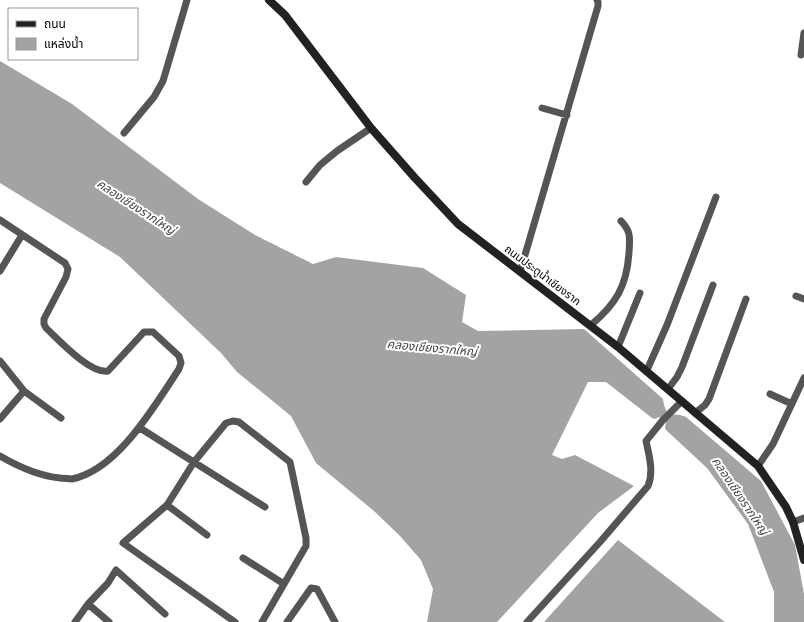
<svg xmlns="http://www.w3.org/2000/svg" width="804" height="622" font-family="Mulish,'Noto Sans Thai',sans-serif">
<style>
.water{fill:#a3a3a3}
.lines{fill:none;stroke-linecap:round;stroke-linejoin:round}
.street{stroke:#555;stroke-width:7}
.secondary{stroke:#222;stroke-width:8}
.labels{text-anchor:middle;stroke-width:4;stroke-linejoin:round;paint-order:stroke}
.street-label{font-size:11px;fill:#000;stroke:#fff}
.water-label{font-size:12px;font-style:italic;fill:#444;stroke:#fff}
</style>
<rect width="100%" height="100%" fill="#fff"/>
<path class="water" d="M 0,61 L 72,104 L 198,199 L 255,235 L 313,264 L 336,257 L 423,268 L 466,295 L 462,322 L 478,331 L 584,329 L 663,399 C 666,421 674,411 686,417 L 761,481 L 795,545 L 804,594 L 804,622 L 774,622 L 774,592 L 748,524 L 707,468 L 666,430 L 665,428 L 666,422 L 659,417 L 655,419 L 652,418 L 606,382 L 588,382 L 552,455 L 562,459 L 575,455 L 634,486 L 598,513 L 497,622 L 427,622 L 433,589 L 421,560 L 400,536 L 374,511 L 316,463 L 291,416 L 237,372 L 221,353 L 120,257 L 0,183 Z
M 618,540 L 713,613 L 725,622 L 544,622 Z"/>
<g class="lines">
<path class="street" d="M 801,55 L 804,33
M 542,108 L 567,115
M 124,133 L 154,97 L 163,81 L 187,0
M 306,182 L 320,165 L 337,151 L 371,128
M 0,220 L 65,263 L 68,269 L 66,277 L 44,319 L 44,324 L 46,328 C 59,340 90,374 108,371 L 144,332 L 153,332 L 179,356 L 181,363 L 179,369 C 155,405 118,470 72,479 C 69,479 64,478 60,478 C 38,476 19,467 0,456
M 0,271 L 22,235
M 520,272 L 598,6 L 598,2 L 597,0
M 796,296 L 804,299
M 591,325 C 616,304 627,286 629,252 C 630,238 631,231 621,221
M 618,347 L 640,293
M 0,361 L 24,391 L 61,418
M 647,370 L 667,325 L 716,197
M 668,389 L 677,377 L 682,367 L 713,285
M 770,394 L 792,404
M 695,413 L 705,405 L 709,399 L 746,299
M 0,419 L 24,391
M 140,428 L 265,507
M 758,466 L 773,444 L 804,378
M 167,505 L 207,535
M 793,522 L 804,518
M 243,558 L 284,584
M 88,604 L 109,622
M 75,622 L 88,604 L 108,583 L 116,570 L 165,614
M 235,622 L 123,543 L 167,505 L 194,462 L 226,423 L 233,421 L 239,422 L 290,462 L 306,538 L 306,546 L 262,622
M 287,622 L 311,588 L 317,589 L 335,622
M 527,622 L 600,542 L 648,486 C 654,472 649,455 646,441 L 663,420 L 682,401"/>
<path class="secondary" d="M 269,0 L 285,15 L 371,128 L 415,178 L 458,224 L 618,347 L 758,466 L 786,507 L 793,522 L 804,560"/>
</g>
<g class="labels">
<g class="street-label">
<text transform="translate(543 275) rotate(37)" y="4">ถนนประตูน้ำเชียงราก</text>
</g>
<g class="water-label">
<text transform="translate(136 207) rotate(33)" y="4">คลองเชียงรากใหญ่</text>
<text transform="translate(432 348) rotate(5)" y="4">คลองเชียงรากใหญ่</text>
<text transform="translate(740 496) rotate(56)" y="4">คลองเชียงรากใหญ่</text>
</g>
</g>
<rect x="8" y="8" width="130" height="52" fill="#ffffff" stroke="#999999"/>
<rect x="16" y="21" width="20" height="6" fill="#222222" stroke="#999999"/>
<text x="44" y="28" font-size="12" fill="#000000">ถนน</text>
<rect x="16" y="38" width="20" height="12" fill="#a3a3a3" stroke="#999999"/>
<text x="44" y="48" font-size="12" fill="#000000">แหล่งน้ำ</text>
</svg>
